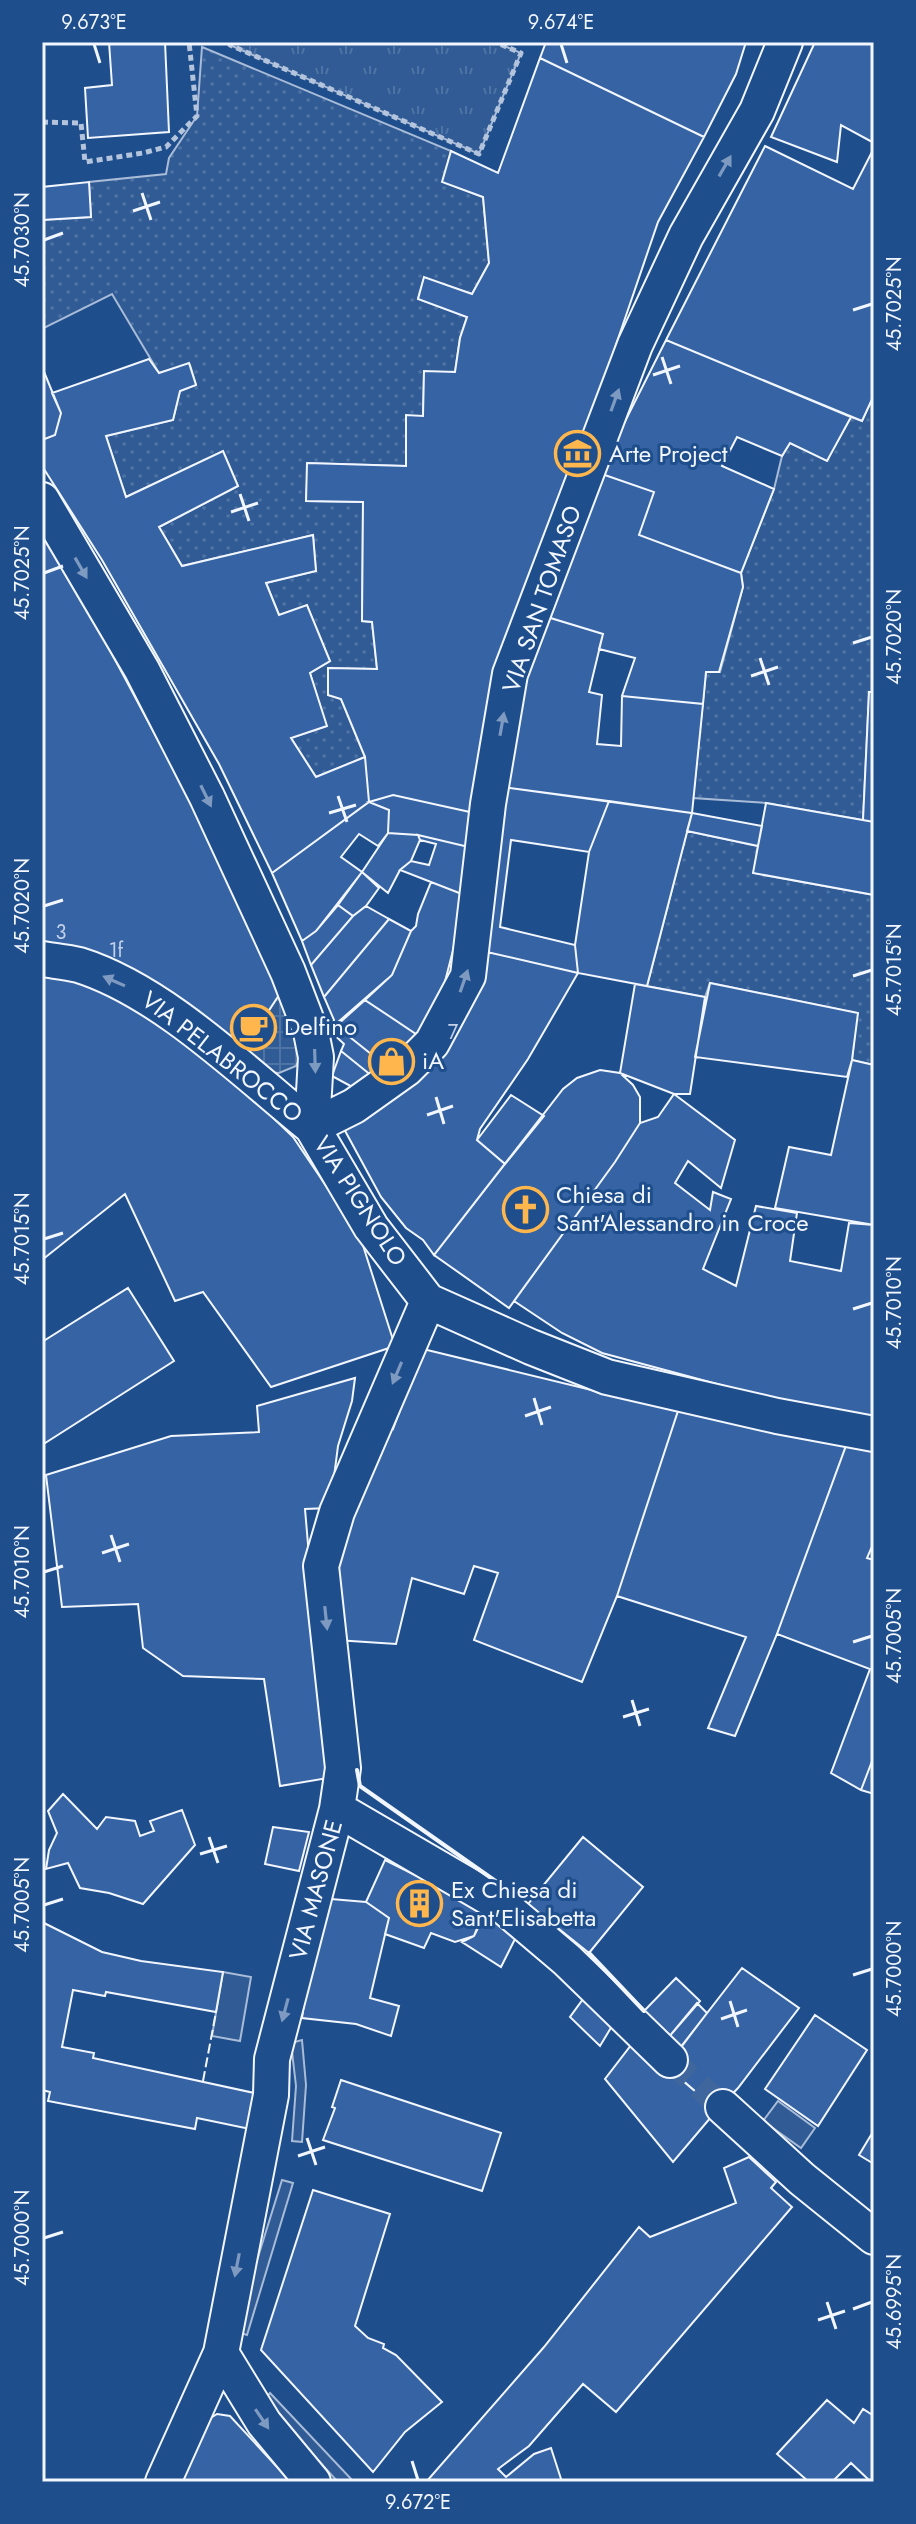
<svg xmlns="http://www.w3.org/2000/svg" width="916" height="2524" font-family="Jost,sans-serif">
<style>
.grass{fill:url(#grass-tufts);stroke:#a8bbd7;stroke-width:2}
.built{fill:#305b95;stroke:#a8bbd7;stroke-width:2}
.garden{fill:url(#garden-dots);stroke:#a8bbd7;stroke-width:2}
.plaza{fill:url(#plaza-grid);stroke:#a8bbd7;stroke-width:2}
.building{fill:#3563a3;stroke:#f2f6ff;stroke-width:2}
.lines{fill:none;stroke-linecap:round;stroke-linejoin:round}
.pedestrian-tunnel{stroke:#3f679d;stroke-width:26;stroke-dasharray:26 13;stroke-linecap:butt}
.minor-casing{stroke:#f2f6ff;stroke-width:38}
.path{stroke:#b3c4dc;stroke-width:5;stroke-dasharray:6 4;stroke-linecap:butt}
.minor{stroke:#1f4e8c;stroke-width:34}
.fence{stroke:#f2f6ff;stroke-width:2;stroke-dasharray:10 4;stroke-linecap:butt}
.wall{stroke:#f2f6ff;stroke-width:4}
.oneway{fill:#7e9ac0}
.ticks{fill:none;stroke:#f2f6ff;stroke-width:3}
.labels{text-anchor:middle;stroke-width:6;stroke-linejoin:round;paint-order:stroke}
.number-label{font-size:20px;fill:#c3d1e8}
.poi-label{font-size:24px;fill:#f2f6ff;stroke:#1f4e8c;text-anchor:start}
.street-label{font-size:24px;fill:#f2f6ff;stroke:#1f4e8c}
.neatline{fill:none;stroke:#f2f6ff;stroke-width:3}
.ticks-label{font-size:20px;text-anchor:middle;fill:#f2f6ff}
</style>
<defs>
<pattern id="grass-tufts" width="24" height="20" patternUnits="userSpaceOnUse" patternTransform="scale(2)"><rect width="24" height="20" fill="#305b95"/><path d="M3 7l-1-3M5 7V3M7 7l1-3M15 17l-1-3M17 17v-4M19 17l1-3" fill="none" stroke="#4e73a5"/></pattern>
<pattern id="garden-dots" width="8" height="8" patternUnits="userSpaceOnUse" patternTransform="scale(2)"><rect width="8" height="8" fill="#305b95"/><path d="M2 2h.1M6 6h.1" fill="none" stroke="#4e73a5" stroke-width="1.8" stroke-linecap="round"/></pattern>
<pattern id="plaza-grid" width="8" height="8" patternUnits="userSpaceOnUse" patternTransform="scale(2)"><rect width="8" height="8" fill="#305b95"/><path d="M0 4h8M4 0v8" fill="none" stroke="#4e73a5"/></pattern>
</defs>
<rect width="100%" height="100%" fill="#1f4e8c"/>
<path class="grass" d="M 230,42 L 495,42 L 521,53 L 479,154 L 230,45 Z"/>
<path class="built" d="M 223,1972 L 251,1977 L 240,2041 L 212,2036 Z
M 302,2040 L 306,2085 L 302,2142 L 292,2141 L 296,2086 L 291,2043 Z
M 778,2101 L 815,2128 L 801,2148 L 763,2121 Z
M 282,2180 L 293,2183 L 247,2335 L 235,2331 Z
M 270,2393 L 354,2482 L 338,2482 L 263,2401 Z"/>
<path class="garden" d="M 202,47 L 451,151 L 443,182 L 483,197 L 489,263 L 472,294 L 424,278 L 418,299 L 467,317 L 460,338 L 455,372 L 424,372 L 423,416 L 406,416 L 406,466 L 308,463 L 306,501 L 363,502 L 362,621 L 372,622 L 377,669 L 329,668 L 328,695 L 341,699 L 365,757 L 316,777 L 291,738 L 326,726 L 310,673 L 330,661 L 307,606 L 279,615 L 266,583 L 316,571 L 313,535 L 182,566 L 159,527 L 238,486 L 223,451 L 126,497 L 106,436 L 173,420 L 180,391 L 196,385 L 190,365 L 159,373 L 112,294 L 42,329 L 42,220 L 91,217 L 89,182 L 166,174 L 169,158 L 197,116 Z
M 874,395 L 874,692 L 869,692 L 863,820 L 766,803 L 693,798 L 706,672 L 720,672 L 743,587 L 741,573 L 774,489 L 782,456 L 790,443 L 827,460 L 851,417 L 862,421 Z
M 687,831 L 758,846 L 754,873 L 874,895 L 874,1065 L 852,1060 L 857,1013 L 710,983 L 705,997 L 647,986 Z"/>
<path class="plaza" d="M 281,992 L 303,1052 L 296,1066 L 279,1073 L 267,1072 L 239,1056 Z"/>
<path class="building" d="M 109,42 L 165,42 L 169,132 L 88,138 L 85,88 L 112,85 Z
M 546,42 L 746,42 L 736,74 L 704,137 L 540,58 Z
M 815,42 L 874,42 L 874,143 L 841,125 L 837,162 L 771,137 Z
M 540,58 L 704,137 L 658,222 L 579,453 L 479,814 L 393,795 L 369,802 L 365,757 L 341,699 L 328,695 L 328,668 L 377,669 L 372,622 L 362,621 L 363,502 L 306,501 L 307,463 L 406,466 L 406,415 L 423,416 L 424,371 L 455,372 L 460,338 L 467,317 L 418,299 L 424,277 L 472,294 L 489,263 L 483,197 L 442,182 L 451,151 L 498,173 Z
M 765,146 L 853,189 L 874,148 L 874,395 L 862,421 L 666,340 Z
M 89,182 L 91,217 L 42,220 L 42,187 Z
M 666,340 L 851,417 L 827,461 L 790,443 L 782,456 L 737,437 L 722,466 L 774,489 L 741,573 L 639,535 L 654,492 L 599,473 Z
M 149,359 L 159,373 L 189,363 L 196,385 L 180,391 L 173,420 L 106,436 L 126,497 L 223,451 L 238,486 L 159,527 L 182,566 L 313,535 L 316,571 L 266,583 L 279,615 L 307,605 L 330,661 L 310,673 L 327,726 L 291,738 L 316,777 L 365,757 L 369,802 L 272,873 L 219,764 L 102,560 L 42,466 L 42,440 L 55,435 L 61,413 L 52,393 Z
M 42,367 L 61,413 L 55,435 L 42,440 Z
M 599,473 L 654,492 L 639,535 L 741,573 L 743,587 L 719,672 L 706,672 L 703,704 L 622,696 L 635,658 L 599,649 L 603,634 L 544,616 Z
M 42,523 L 189,798 L 281,992 L 239,1056 L 42,947 Z
M 544,616 L 603,634 L 589,692 L 602,695 L 597,744 L 621,746 L 622,696 L 703,704 L 692,813 L 503,787 L 519,685 Z
M 869,692 L 874,692 L 874,822 L 863,820 Z
M 503,787 L 609,801 L 589,852 L 511,840 L 500,927 L 575,945 L 578,973 L 487,952 Z
M 393,795 L 479,814 L 473,848 L 418,835 L 388,833 L 389,810 L 369,802 Z
M 609,801 L 692,813 L 647,986 L 578,973 L 575,945 L 589,852 Z
M 369,802 L 389,810 L 388,833 L 378,846 L 359,834 L 341,857 L 362,872 L 316,931 L 302,941 L 272,873 Z
M 766,803 L 874,822 L 874,895 L 753,873 Z
M 692,813 L 762,826 L 758,846 L 687,831 Z
M 388,833 L 418,835 L 420,840 L 411,861 L 400,870 L 388,893 L 362,872 Z
M 418,835 L 473,848 L 467,896 L 400,870 L 411,861 L 429,865 L 436,844 L 420,840 Z
M 362,872 L 379,888 L 366,906 L 353,916 L 338,905 Z
M 431,882 L 467,896 L 441,997 L 419,1036 L 365,1000 L 392,975 L 411,931 L 416,926 L 418,914 Z
M 338,905 L 353,916 L 311,965 L 302,941 L 316,931 Z
M 366,906 L 389,919 L 324,997 L 311,965 L 353,916 Z
M 389,919 L 411,931 L 392,975 L 329,1030 L 334,1020 L 324,997 Z
M 487,952 L 578,973 L 528,1059 L 480,1129 L 477,1140 L 505,1164 L 434,1255 L 423,1240 L 406,1228 L 381,1197 L 343,1127 Z
M 42,973 L 77,980 L 132,1002 L 240,1086 L 293,1137 L 360,1236 L 395,1346 L 271,1387 L 203,1292 L 175,1301 L 125,1194 L 42,1260 Z
M 710,983 L 858,1013 L 852,1060 L 847,1077 L 695,1057 Z
M 635,984 L 705,997 L 690,1094 L 674,1094 L 620,1073 Z
M 365,1000 L 419,1036 L 386,1066 L 336,1026 Z
M 336,1026 L 386,1066 L 372,1076 L 341,1051 L 344,1044 L 329,1030 Z
M 341,1051 L 372,1076 L 356,1089 L 332,1076 Z
M 852,1060 L 874,1065 L 874,1225 L 775,1208 L 789,1147 L 831,1155 Z
M 600,1070 L 620,1073 L 633,1085 L 640,1097 L 640,1123 L 615,1162 L 509,1308 L 434,1255 L 563,1089 L 577,1078 Z
M 674,1094 L 735,1140 L 721,1188 L 688,1161 L 675,1183 L 710,1210 L 713,1192 L 731,1199 L 703,1269 L 736,1286 L 756,1206 L 797,1213 L 790,1261 L 841,1271 L 849,1223 L 874,1225 L 874,1419 L 754,1394 L 602,1353 L 562,1333 L 514,1301 L 615,1162 L 640,1123 L 658,1117 Z
M 511,1095 L 544,1116 L 505,1164 L 477,1140 Z
M 128,1288 L 174,1361 L 42,1445 L 42,1342 Z
M 423,1349 L 678,1411 L 617,1596 L 582,1682 L 474,1640 L 498,1573 L 474,1566 L 464,1594 L 412,1578 L 396,1644 L 336,1640 L 330,1564 L 385,1423 L 393,1429 Z
M 355,1378 L 352,1401 L 338,1446 L 330,1508 L 305,1509 L 328,1778 L 280,1786 L 264,1679 L 183,1676 L 143,1648 L 138,1604 L 62,1607 L 46,1475 L 171,1436 L 259,1432 L 257,1406 Z
M 678,1411 L 847,1443 L 777,1634 L 735,1736 L 708,1728 L 746,1637 L 617,1596 Z
M 847,1443 L 874,1448 L 874,1542 L 867,1558 L 874,1560 L 874,1756 L 861,1790 L 831,1773 L 870,1669 L 777,1634 Z
M 874,1756 L 874,1794 L 861,1790 Z
M 63,1794 L 97,1829 L 106,1817 L 135,1821 L 140,1836 L 154,1831 L 150,1821 L 182,1810 L 195,1845 L 143,1904 L 109,1893 L 80,1888 L 68,1863 L 46,1869 L 49,1850 L 57,1833 L 48,1811 Z
M 273,1827 L 309,1832 L 299,1871 L 265,1864 Z
M 583,1837 L 643,1887 L 589,1953 L 528,1904 Z
M 385,1860 L 475,1905 L 481,1919 L 474,1936 L 455,1942 L 431,1933 L 424,1948 L 385,1934 L 389,1918 L 366,1902 Z
M 331,1899 L 366,1902 L 389,1918 L 370,1998 L 399,2006 L 391,2036 L 356,2024 L 302,2018 L 309,1968 Z
M 475,1905 L 517,1935 L 501,1967 L 462,1942 L 474,1936 L 479,1926 L 480,1914 Z
M 42,1922 L 102,1952 L 141,1961 L 223,1972 L 216,2012 L 106,1992 L 105,1996 L 73,1990 L 62,2047 L 94,2053 L 93,2058 L 268,2096 L 260,2131 L 197,2118 L 195,2129 L 48,2101 L 50,2092 L 42,2090 Z
M 742,1968 L 799,2008 L 738,2088 L 717,2110 L 666,2066 Z
M 676,1978 L 700,2001 L 668,2038 L 644,2011 Z
M 586,1995 L 615,2021 L 600,2046 L 570,2017 Z
M 697,2003 L 707,2013 L 679,2050 L 668,2038 Z
M 815,2015 L 867,2050 L 818,2126 L 765,2089 Z
M 635,2040 L 717,2110 L 673,2162 L 605,2079 Z
M 341,2080 L 501,2133 L 482,2191 L 323,2140 L 335,2108 L 332,2107 Z
M 874,2130 L 874,2164 L 859,2155 Z
M 749,2157 L 776,2182 L 771,2188 L 792,2207 L 616,2412 L 583,2384 L 529,2446 L 498,2469 L 506,2477 L 534,2454 L 551,2448 L 562,2482 L 426,2482 L 544,2347 L 639,2227 L 650,2237 L 736,2203 L 724,2168 Z
M 313,2190 L 390,2214 L 355,2326 L 368,2338 L 384,2344 L 383,2348 L 396,2355 L 442,2402 L 405,2432 L 373,2472 L 261,2350 Z
M 827,2400 L 854,2423 L 863,2409 L 874,2416 L 874,2482 L 871,2482 L 851,2463 L 832,2482 L 809,2482 L 777,2454 Z
M 217,2414 L 230,2416 L 291,2482 L 182,2482 L 209,2419 Z"/>
<g class="lines">
<path class="pedestrian-tunnel" d="M 670,2060 L 723,2107"/>
<defs>
<path id="minor" d="M 42,500 L 142,670 L 207,797 L 288,972 L 311,1032 L 316,1057 L 312,1127 L 371,1227 L 428,1301 L 531,1347 L 607,1377 L 777,1416 L 874,1434
M 42,959 C 54,961 67,962 79,965 C 162,991 244,1072 312,1127
M 312,1127 L 354,1106 L 406,1069 L 432,1043 L 468,976 L 488,804 L 510,674 L 635,345 L 686,236 L 757,111 L 785,42
M 337,1809 L 502,1905 L 567,1960 L 670,2060
M 723,2107 L 802,2179 L 874,2237
M 221,2353 L 264,2423 L 313,2482
M 163,2482 L 221,2353 L 271,2095 L 272,2059 L 337,1809 L 343,1768 L 321,1566 L 337,1512 L 428,1301"/>
</defs>
<use href="#minor" class="minor-casing"/>
<path class="path" d="M 230,42 L 230,45 L 479,154 L 521,53 L 495,42
M 42,122 L 81,123 L 85,162 L 143,153 L 166,147 L 197,116 L 189,42"/>
<use href="#minor" class="minor"/>
<path class="fence" d="M 203,2081 L 216,2012"/>
<path class="wall" d="M 357,1770 L 360,1786 L 504,1887
M 589,1953 L 644,2011"/>
</g>
<defs><path id="oneway-solid" d="M-6-.8H1V-3.2L6.5 0L1 3.2V.8H-6Z" transform="scale(2)"/></defs>
<g class="oneway">
<use href="#oneway-solid" transform="translate(725 166) rotate(-60)"/>
<use href="#oneway-solid" transform="translate(615 400) rotate(-70)"/>
<use href="#oneway-solid" transform="translate(81 568) rotate(60)"/>
<use href="#oneway-solid" transform="translate(502 724) rotate(-80)"/>
<use href="#oneway-solid" transform="translate(206 796) rotate(64)"/>
<use href="#oneway-solid" transform="translate(114 981) rotate(-156)"/>
<use href="#oneway-solid" transform="translate(464 981) rotate(-71)"/>
<use href="#oneway-solid" transform="translate(315 1061) rotate(88)"/>
<use href="#oneway-solid" transform="translate(397 1373) rotate(113)"/>
<use href="#oneway-solid" transform="translate(326 1618) rotate(84)"/>
<use href="#oneway-solid" transform="translate(285 2010) rotate(105)"/>
<use href="#oneway-solid" transform="translate(237 2265) rotate(101)"/>
<use href="#oneway-solid" transform="translate(262 2419) rotate(56)"/>
</g>
<path class="ticks" d="M 94,44 L 100,63M 561,44 L 567,63M 142,193 L 151,220M 133,211 L 160,202M 44,240 L 63,233M 853,310 L 872,304M 662,357 L 671,384M 653,375 L 680,366M 240,494 L 249,521M 231,512 L 258,503M 44,573 L 63,566M 853,643 L 872,637M 760,658 L 769,685M 751,676 L 778,667M 338,796 L 347,822M 329,813 L 356,805M 44,906 L 63,900M 853,976 L 872,970M 436,1097 L 444,1124M 427,1115 L 453,1106M 44,1239 L 63,1233M 853,1309 L 872,1303M 534,1398 L 542,1425M 525,1416 L 551,1407M 111,1535 L 120,1562M 102,1553 L 129,1544M 44,1572 L 63,1566M 853,1642 L 872,1636M 632,1700 L 640,1726M 623,1717 L 649,1709M 209,1837 L 218,1863M 200,1854 L 227,1846M 44,1905 L 63,1899M 853,1975 L 872,1969M 730,2001 L 738,2027M 721,2019 L 747,2010M 307,2138 L 316,2165M 298,2156 L 325,2147M 44,2238 L 63,2232M 827,2302 L 836,2329M 853,2309 L 872,2302M 818,2320 L 845,2311M 412,2461 L 418,2480"/>
<defs>
<symbol id="museum-ring" viewBox="-11 -11 22 22"><circle r="9.5" fill="#1f4e8c" stroke="#ffb74d" stroke-width="1.5"/><path d="M0-6L6-3V-2H-6V-3ZM-5-1h2V3h-2ZM-1-1h2V3h-2ZM3-1h2V3H3ZM-6 4H6V6H-6Z" fill="#ffb74d"/></symbol>
<symbol id="cafe-ring" viewBox="-11 -11 22 22"><circle r="9.5" fill="#1f4e8c" stroke="#ffb74d" stroke-width="1.5"/><path d="M-5.5-4.5H6V0H3Q3 3.5 0 3.5H-2.5Q-5.5 3.5-5.5 0ZM3-3.2v2h1.7v-2ZM-6 4.5H4V6H-6Z" fill="#ffb74d"/></symbol>
<symbol id="shop-ring" viewBox="-11 -11 22 22"><circle r="9.5" fill="#1f4e8c" stroke="#ffb74d" stroke-width="1.5"/><path d="M-5-2.5h2.3a2.7 3.5 0 0 1 5.4 0H5L5.5 6h-11ZM-1.5-2.5h3a1.5 2.3 0 0 0-3 0Z" fill="#ffb74d"/></symbol>
<symbol id="church-ring" viewBox="-11 -11 22 22"><circle r="9.5" fill="#1f4e8c" stroke="#ffb74d" stroke-width="1.5"/><path d="M-1.2-6h2.4v3.5h3.3v2.4h-3.3V6h-2.4V-.1h-3.3v-2.4h3.3Z" fill="#ffb74d"/></symbol>
<symbol id="building-ring" viewBox="-11 -11 22 22"><circle r="9.5" fill="#1f4e8c" stroke="#ffb74d" stroke-width="1.5"/><path d="M-4-6H4V6H1V3H-1V6H-4ZM-2.5-4.3h1.7v1.8h-1.7ZM.8-4.3h1.7v1.8H.8ZM-2.5-1h1.7V.8h-1.7ZM.8-1h1.7V.8H.8Z" fill="#ffb74d"/></symbol>
</defs>
<g fill-rule="evenodd">
<use href="#museum-ring" x="552" y="428" width="51" height="51"/>
<use href="#cafe-ring" x="228" y="1002" width="51" height="51"/>
<use href="#shop-ring" x="366" y="1036" width="51" height="51"/>
<use href="#church-ring" x="500" y="1184" width="51" height="51"/>
<use href="#building-ring" x="394" y="1878" width="51" height="51"/>
</g>
<g class="labels">
<g class="number-label">
<text x="61" y="939">3</text>
<text x="116" y="957">1f</text>
<text x="453" y="1039">7</text>
</g>
<g class="poi-label">
<text x="609" y="462">Arte Project</text>
<text x="284" y="1035">Delfino</text>
<text x="422" y="1069">iA</text>
<text x="556" y="1203">Chiesa di<tspan x="556" dy="28">Sant'Alessandro in Croce</tspan></text>
<text x="451" y="1898">Ex Chiesa di<tspan x="451" dy="28">Sant'Elisabetta</tspan></text>
</g>
<g class="street-label">
<text transform="translate(542 599) rotate(-71)" y="8">VIA SAN TOMASO</text>
<text transform="translate(222 1057) rotate(38)" y="8">VIA PELABROCCO</text>
<text transform="translate(360 1201) rotate(57)" y="8">VIA PIGNOLO</text>
<text transform="translate(316 1890) rotate(-75)" y="8">VIA MASONE</text>
</g>
</g>
<rect width="916" height="2524" fill="none" stroke="#1f4e8c" stroke-width="88"/>
<rect x="44" y="44" width="828" height="2436" class="neatline"/>
<g class="ticks-label">
<text x="94" y="29">9.673°E</text>
<text x="561" y="29">9.674°E</text>
<text transform="translate(22 240) rotate(-90)" y="7">45.7030°N</text>
<text transform="translate(894 304) rotate(-90)" y="7">45.7025°N</text>
<text transform="translate(22 573) rotate(-90)" y="7">45.7025°N</text>
<text transform="translate(894 637) rotate(-90)" y="7">45.7020°N</text>
<text transform="translate(22 906) rotate(-90)" y="7">45.7020°N</text>
<text transform="translate(894 970) rotate(-90)" y="7">45.7015°N</text>
<text transform="translate(22 1239) rotate(-90)" y="7">45.7015°N</text>
<text transform="translate(894 1303) rotate(-90)" y="7">45.7010°N</text>
<text transform="translate(22 1572) rotate(-90)" y="7">45.7010°N</text>
<text transform="translate(894 1636) rotate(-90)" y="7">45.7005°N</text>
<text transform="translate(22 1905) rotate(-90)" y="7">45.7005°N</text>
<text transform="translate(894 1969) rotate(-90)" y="7">45.7000°N</text>
<text transform="translate(22 2238) rotate(-90)" y="7">45.7000°N</text>
<text transform="translate(894 2302) rotate(-90)" y="7">45.6995°N</text>
<text x="418" y="2509">9.672°E</text>
</g>
</svg>
